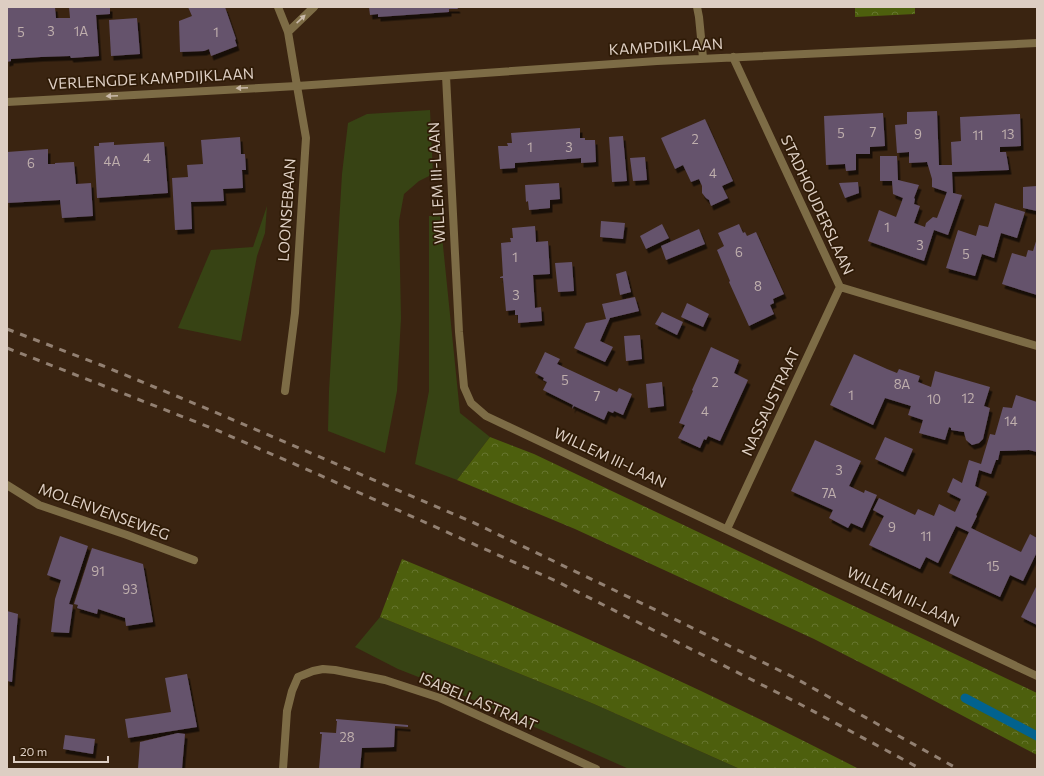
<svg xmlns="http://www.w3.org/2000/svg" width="1044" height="776" font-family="Commissioner,sans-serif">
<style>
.grass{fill:#374314}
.forest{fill:url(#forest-crowns)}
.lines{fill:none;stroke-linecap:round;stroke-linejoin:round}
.stream{stroke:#02628e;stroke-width:9}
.building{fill:#65536c;filter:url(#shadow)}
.lane{stroke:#7d6c46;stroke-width:8}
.street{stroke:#7d6c46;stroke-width:8}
.rail{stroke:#928072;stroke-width:3;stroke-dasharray:7 7;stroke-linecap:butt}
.oneway{fill:#cabaaa}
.labels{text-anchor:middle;stroke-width:3.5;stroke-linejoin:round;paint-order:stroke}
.number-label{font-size:13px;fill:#bfafad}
.street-label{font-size:15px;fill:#ddcec3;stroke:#2f1b07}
</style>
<defs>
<pattern id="forest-crowns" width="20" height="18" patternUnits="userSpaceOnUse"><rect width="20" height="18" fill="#4d5f0d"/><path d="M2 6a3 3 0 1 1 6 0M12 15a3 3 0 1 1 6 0" fill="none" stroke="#66752f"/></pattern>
<filter id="shadow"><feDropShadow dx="2.5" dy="4.5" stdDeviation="0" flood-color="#0009"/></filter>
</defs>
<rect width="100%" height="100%" fill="#3a2411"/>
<path class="grass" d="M 430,110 L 433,174 L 419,181 L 404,194 L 399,221 L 401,318 L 397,391 L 385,453 L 328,431 L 329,391 L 342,174 L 348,123 L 367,114 Z
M 267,206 L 265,233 L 257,256 L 241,341 L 178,328 L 211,250 L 253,247 Z
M 429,216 L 440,216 L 460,413 L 490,437 L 457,480 L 415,464 L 429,391 Z
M 380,617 L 594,704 L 740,769 L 629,769 L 444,687 L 398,669 L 355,647 Z"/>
<path class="forest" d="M 855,7 L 915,7 L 915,14 L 855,17 Z
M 490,437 L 534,454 L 1037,693 L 1037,755 L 914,690 L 814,639 L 575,529 L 457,480 Z
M 402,559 C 557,623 710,692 859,769 L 740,769 L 594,704 L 380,617 Z"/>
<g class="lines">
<path class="stream" d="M 965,698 L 1037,736"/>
</g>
<path class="building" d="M 7,7 L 55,7 L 56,18 L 70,18 L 69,7 L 110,7 L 110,14 L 96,15 L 99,56 L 71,58 L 70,56 L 41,57 L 11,59 L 11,61 L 7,62 Z
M 188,7 L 225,7 L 236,39 L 235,40 L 237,46 L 211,56 L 209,49 L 204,51 L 180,52 L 179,21 L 192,16 Z
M 369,7 L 457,7 L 458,9 L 449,9 L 449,12 L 378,17 L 378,14 L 370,15 Z
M 137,18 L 140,54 L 111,56 L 109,20 Z
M 937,111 L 939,165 L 952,165 L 951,142 L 961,141 L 960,117 L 1020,114 L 1021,146 L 1000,147 L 1000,152 L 1006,152 L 1009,170 L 952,172 L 953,193 L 962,195 L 948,235 L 934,230 L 924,261 L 868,241 L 879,210 L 896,217 L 903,198 L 893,194 L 892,181 L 880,181 L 880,156 L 897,156 L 898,180 L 919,185 L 914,198 L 915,199 L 914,204 L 920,206 L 914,223 L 925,227 L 926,223 L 933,217 L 937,218 L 947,192 L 932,187 L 932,179 L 927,162 L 909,163 L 909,152 L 897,153 L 895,125 L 907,124 L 907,112 Z
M 883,113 L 885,146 L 870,147 L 870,154 L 856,154 L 856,170 L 846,171 L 845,164 L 826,165 L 824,116 Z
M 705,119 L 733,181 L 722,186 L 728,198 L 711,206 L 709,200 L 706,198 L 702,193 L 702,186 L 699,179 L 691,182 L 683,165 L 675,169 L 661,138 Z
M 580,128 L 580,138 L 585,138 L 585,140 L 595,140 L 596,162 L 581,163 L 581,158 L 515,163 L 515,168 L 500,169 L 498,146 L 508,146 L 507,143 L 512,143 L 511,133 Z
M 623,136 L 627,181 L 612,182 L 609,137 Z
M 240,137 L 241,154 L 245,154 L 246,170 L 242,170 L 243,188 L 223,189 L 224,201 L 191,202 L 192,229 L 175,230 L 172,178 L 188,177 L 187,165 L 203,164 L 201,140 Z
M 114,142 L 114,145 L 164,142 L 168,193 L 97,198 L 94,146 L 99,146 L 99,143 Z
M 48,149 L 48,164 L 55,164 L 55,163 L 74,162 L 76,184 L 91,183 L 93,216 L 62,218 L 60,200 L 7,203 L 7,152 Z
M 645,157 L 647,180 L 633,181 L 630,158 Z
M 858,182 L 859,193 L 845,198 L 839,183 Z
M 559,183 L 560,199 L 550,200 L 550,208 L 529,210 L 528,201 L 526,202 L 525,185 Z
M 1037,186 L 1037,211 L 1023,208 L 1023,187 Z
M 995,203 L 1025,212 L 1017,238 L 1001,233 L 994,258 L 982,254 L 975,276 L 946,268 L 958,230 L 976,236 L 979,225 L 988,227 Z
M 601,221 L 625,223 L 623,239 L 600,237 Z
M 662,224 L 669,238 L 646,249 L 640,236 Z
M 739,224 L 743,233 L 745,232 L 747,236 L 756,232 L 784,294 L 773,299 L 774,303 L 770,305 L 774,314 L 749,326 L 729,282 L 730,281 L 717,250 L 724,246 L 718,233 Z
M 535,226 L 536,242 L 548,241 L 550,274 L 533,275 L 535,308 L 541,307 L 542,321 L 518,323 L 518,315 L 515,315 L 515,310 L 506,311 L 503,278 L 500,278 L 500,277 L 503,276 L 501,243 L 511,242 L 510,238 L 513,238 L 512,228 Z
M 699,229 L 705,244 L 666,260 L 661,246 Z
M 1037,238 L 1037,295 L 1002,284 L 1012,253 L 1026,257 L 1028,250 L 1033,251 Z
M 572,262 L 574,291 L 558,292 L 555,263 Z
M 626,271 L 631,292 L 620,295 L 616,274 Z
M 635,297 L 639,311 L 610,318 L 600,341 L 613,347 L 605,362 L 574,348 L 586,323 L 606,319 L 602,304 Z
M 687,303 L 709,314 L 703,327 L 681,317 Z
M 662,312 L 683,322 L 677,335 L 655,324 Z
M 640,335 L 642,359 L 626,361 L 624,336 Z
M 711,347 L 739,360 L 734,373 L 748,380 L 720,441 L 708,436 L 706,440 L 704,439 L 700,448 L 678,438 L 685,425 L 679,423 L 693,391 L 692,390 Z
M 545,352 L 560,359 L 557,364 L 617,392 L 619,388 L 632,394 L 623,415 L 614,411 L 613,413 L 608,411 L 604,420 L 574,406 L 572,409 L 573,405 L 543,390 L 547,382 L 543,380 L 544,378 L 535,373 Z
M 854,354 L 887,369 L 897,373 L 899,369 L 920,376 L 918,382 L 931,387 L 935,371 L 990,387 L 984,406 L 990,408 L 983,439 L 979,443 L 972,445 L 966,440 L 964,432 L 951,430 L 951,428 L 949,427 L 945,440 L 919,433 L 923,420 L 908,415 L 911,406 L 885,398 L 873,425 L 830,405 Z
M 662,382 L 664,406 L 648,408 L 646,384 Z
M 1016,395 L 1037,402 L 1037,452 L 1029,450 L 1000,451 L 998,460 L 996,460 L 991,474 L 979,470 L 975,486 L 987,492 L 976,515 L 977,516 L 971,528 L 1021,552 L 1030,534 L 1037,538 L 1037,552 L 1023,581 L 1010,575 L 1000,597 L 949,573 L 969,532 L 956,526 L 938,563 L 926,557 L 920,569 L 869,545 L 884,516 L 873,510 L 879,498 L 915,515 L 918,509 L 934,516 L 939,504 L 955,512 L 961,499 L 947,492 L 953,478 L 962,483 L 969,460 L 981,464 L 990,434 L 995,435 L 1003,407 L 1012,408 Z
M 885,437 L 913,449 L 903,472 L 875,459 Z
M 815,440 L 861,461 L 849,486 L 864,493 L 865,490 L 877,495 L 862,528 L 851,523 L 848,528 L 829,518 L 833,510 L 791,491 Z
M 60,536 L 88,546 L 69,604 L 73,605 L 69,633 L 51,632 L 55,599 L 61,580 L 47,575 Z
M 92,548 L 143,564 L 153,622 L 126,626 L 125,618 L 98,609 L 97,614 L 77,608 L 78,605 L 74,604 Z
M 1037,585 L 1037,625 L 1021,617 Z
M 7,611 L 18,614 L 12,682 L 7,681 Z
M 187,674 L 197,727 L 128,738 L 125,719 L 171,712 L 165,678 Z
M 336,719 L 408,725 L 408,727 L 395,726 L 394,747 L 362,748 L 360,769 L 319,769 L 322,734 L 320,734 L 320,732 L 336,733 L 337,721 L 336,721 Z
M 178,733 L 185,734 L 182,769 L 138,769 L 140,742 Z
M 65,735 L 95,739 L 93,754 L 63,749 Z"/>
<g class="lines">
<path class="lane" d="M 285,391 L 295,313 L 305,153 L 306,138 L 297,86"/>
<path class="street" d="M 278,7 L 288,32 L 297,86
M 697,7 L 699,17 L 703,58
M 288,32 L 314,7
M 733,57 L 840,287 L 1037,346
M 446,76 L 459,332 L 464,387 L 471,403 L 486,416 L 1037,676
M 7,102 L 297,86 L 657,61 L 1037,43
M 7,485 L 39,505 L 127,535 L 194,560
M 727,529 L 840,287
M 283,769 L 287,711 L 292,691 L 298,677 L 313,671 L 323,669 L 335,670 L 385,680 L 440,698 L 596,769"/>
<path class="rail" d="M 7,329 L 101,365 L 198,405 L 470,521 L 664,614 L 793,677 L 958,769
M 7,348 L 214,429 L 315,473 L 556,581 L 798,703 L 921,769"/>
</g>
<defs><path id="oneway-solid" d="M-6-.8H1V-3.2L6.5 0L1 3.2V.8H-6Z"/></defs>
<g class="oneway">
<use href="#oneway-solid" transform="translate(301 19) rotate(-43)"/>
<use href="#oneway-solid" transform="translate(242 88) rotate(177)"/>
<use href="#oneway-solid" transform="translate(112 96) rotate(177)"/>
</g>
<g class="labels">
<g class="number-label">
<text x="51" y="36">3</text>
<text x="81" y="36">1A</text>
<text x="21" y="37">5</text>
<text x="216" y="37">1</text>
<text x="873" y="137">7</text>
<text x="841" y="138">5</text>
<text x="918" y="139">9</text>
<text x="1008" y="139">13</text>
<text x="978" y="140">11</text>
<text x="695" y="144">2</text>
<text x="530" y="152">1</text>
<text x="569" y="152">3</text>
<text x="147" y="163">4</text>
<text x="112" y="166">4A</text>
<text x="31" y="168">6</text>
<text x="713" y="178">4</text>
<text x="887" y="232">1</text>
<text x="920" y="250">3</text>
<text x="739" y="257">6</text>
<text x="966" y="259">5</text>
<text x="515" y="262">1</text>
<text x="758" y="291">8</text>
<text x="516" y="300">3</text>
<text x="565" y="385">5</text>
<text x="715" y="387">2</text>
<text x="902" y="389">8A</text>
<text x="851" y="400">1</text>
<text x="597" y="401">7</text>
<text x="968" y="403">12</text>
<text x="934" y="404">10</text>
<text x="705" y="416">4</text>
<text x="1011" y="426">14</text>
<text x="839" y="475">3</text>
<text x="829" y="498">7A</text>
<text x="892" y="532">9</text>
<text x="926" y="541">11</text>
<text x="993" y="571">15</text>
<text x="98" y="576">91</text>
<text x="130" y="594">93</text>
<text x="347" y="742">28</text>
</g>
<g class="street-label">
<text transform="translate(666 47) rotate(-3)" y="5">KAMPDIJKLAAN</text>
<text transform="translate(151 79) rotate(-3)" y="5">VERLENGDE KAMPDIJKLAAN</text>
<text transform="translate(437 183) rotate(-93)" y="5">WILLEM III-LAAN</text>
<text transform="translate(817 205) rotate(65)" y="5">STADHOUDERSLAAN</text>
<text transform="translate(287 210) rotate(-86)" y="5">LOONSEBAAN</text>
<text transform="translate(771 402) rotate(-65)" y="5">NASSAUSTRAAT</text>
<text transform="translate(610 458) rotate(25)" y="5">WILLEM III-LAAN</text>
<text transform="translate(104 512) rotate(20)" y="5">MOLENVENSEWEG</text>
<text transform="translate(903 597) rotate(25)" y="5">WILLEM III-LAAN</text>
<text transform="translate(478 702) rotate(23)" y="5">ISABELLASTRAAT</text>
</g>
</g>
<rect width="1044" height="776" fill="none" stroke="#ddcec3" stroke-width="16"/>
<path d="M14 756v6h94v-6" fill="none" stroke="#ddcec3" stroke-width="2"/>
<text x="20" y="756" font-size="12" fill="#ddcec3" stroke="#2f1b07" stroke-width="3" paint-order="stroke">20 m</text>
</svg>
